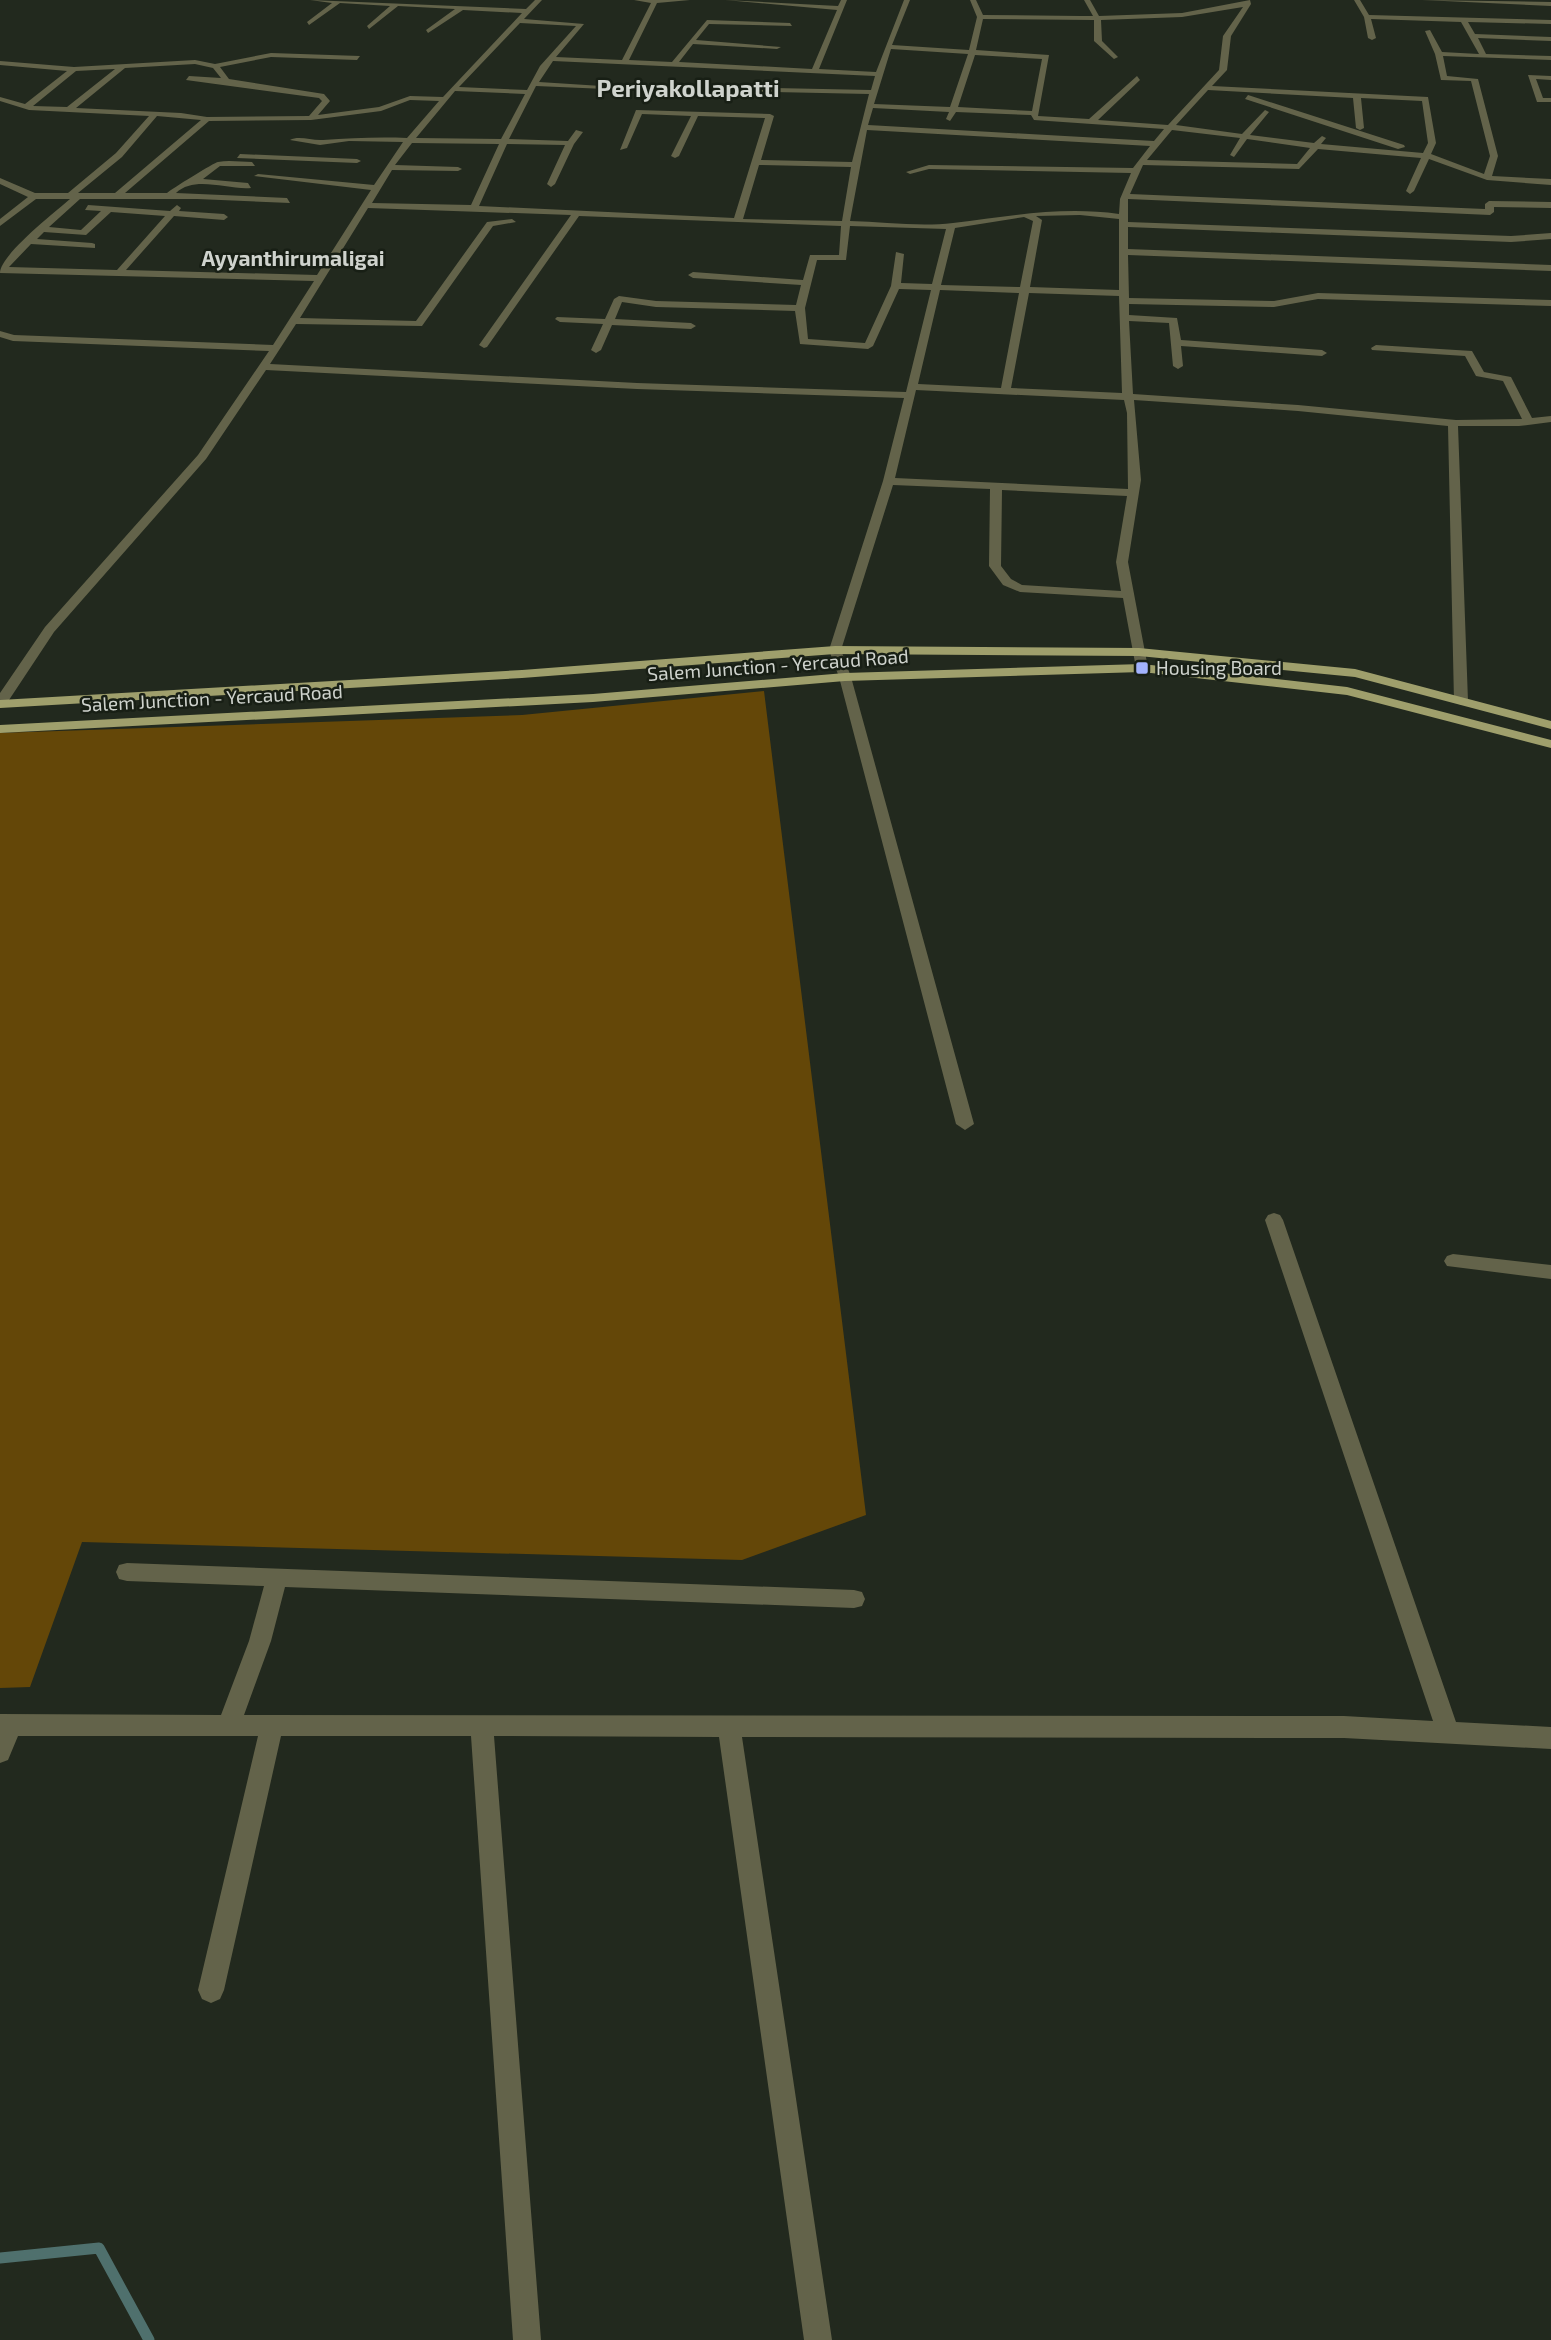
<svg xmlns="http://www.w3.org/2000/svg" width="1551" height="2340" font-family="'Exo 2',sans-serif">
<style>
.forest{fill:#644708}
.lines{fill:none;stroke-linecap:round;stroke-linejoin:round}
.stream{stroke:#4f706d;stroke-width:11}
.street{fill:#63634a;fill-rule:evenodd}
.primary{fill:#9f9f6c;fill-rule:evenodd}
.poi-dot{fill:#a2b2fd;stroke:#181f15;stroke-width:2.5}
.labels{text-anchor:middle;stroke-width:5;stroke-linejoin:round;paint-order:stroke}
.far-street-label{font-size:19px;fill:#cfd3cd;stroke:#181f15}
.far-poi-label{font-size:19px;fill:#cfd3cd;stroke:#181f15;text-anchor:start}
.far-quarter-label{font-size:21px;font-weight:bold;fill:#cfd3cd;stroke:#181f15}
.far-district-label{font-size:24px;font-weight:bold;fill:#cfd3cd;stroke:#181f15}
</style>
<rect width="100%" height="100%" fill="#22291e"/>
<path class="forest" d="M 764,691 L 866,1515 L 742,1560 L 82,1542 L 30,1687 L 0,1688 L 0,733 L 522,715 Z"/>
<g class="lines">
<path class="stream" d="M 0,2258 L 99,2248 L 149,2340"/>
<path class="street" d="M 310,0 L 526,9 L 535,0 L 542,0 L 524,19 L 584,24 L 556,57 L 622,60 L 651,3 L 634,0 L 690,0 L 657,3 L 629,60 L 672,62 L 707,20 L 790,23 L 792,26 L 709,24 L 696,40 L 781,47 L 777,49 L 693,44 L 679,62 L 812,69 L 837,10 L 725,0 L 838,6 L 841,0 L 847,0 L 819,69 L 876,72 L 904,0 L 910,0 L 892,45 L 969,50 L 977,17 L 970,0 L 976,0 L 983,15 L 1081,16 L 1093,16 L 1084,0 L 1090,0 L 1099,16 L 1182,13 L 1250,0 L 1251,4 L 1231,36 L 1227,70 L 1212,86 L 1428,97 L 1436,143 L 1431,154 L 1484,174 L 1490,156 L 1471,81 L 1441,80 L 1435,54 L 1425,31 L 1430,30 L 1442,52 L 1479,54 L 1461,22 L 1371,19 L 1376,38 L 1372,40 L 1368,38 L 1364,17 L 1354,0 L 1360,0 L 1369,15 L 1551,20 L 1551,24 L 1468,22 L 1475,34 L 1551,37 L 1551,41 L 1478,38 L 1486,54 L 1551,56 L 1551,60 L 1443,56 L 1447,76 L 1478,79 L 1498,156 L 1492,176 L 1551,179 L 1551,185 L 1487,180 L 1429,159 L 1414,191 L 1410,194 L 1406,191 L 1421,158 L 1318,149 L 1299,169 L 1143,165 L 1130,194 L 1485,209 L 1485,204 L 1489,201 L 1551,202 L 1551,208 L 1494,207 L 1494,212 L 1490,215 L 1128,199 L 1128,222 L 1511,236 L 1551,233 L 1551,239 L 1511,242 L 1128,227 L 1128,249 L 1551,265 L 1551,271 L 1128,255 L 1129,298 L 1274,301 L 1318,293 L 1551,300 L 1551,306 L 1318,299 L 1274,307 L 1129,304 L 1129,315 L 1177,318 L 1181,340 L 1322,350 L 1327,353 L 1322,356 L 1181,346 L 1183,366 L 1178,369 L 1173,366 L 1169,323 L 1129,321 L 1133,394 L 1298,405 L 1456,420 L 1522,419 L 1503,381 L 1476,376 L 1465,356 L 1372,350 L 1371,348 L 1376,345 L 1472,351 L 1484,372 L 1511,377 L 1532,418 L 1551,416 L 1551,422 L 1519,426 L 1458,426 L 1468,701 L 1461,705 L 1454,701 L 1448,426 L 1298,411 L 1134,400 L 1141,480 L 1128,562 L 1148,668 L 1142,672 L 1136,668 L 1123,598 L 1020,592 L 1003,585 L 989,566 L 990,489 L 893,485 L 841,650 L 851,677 L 974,1124 L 965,1130 L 956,1124 L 839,677 L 829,650 L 883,481 L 904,398 L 637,389 L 266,370 L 206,459 L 54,632 L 5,706 L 0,707 L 0,693 L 45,627 L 198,455 L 269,351 L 13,341 L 0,337 L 0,331 L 14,335 L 273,345 L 314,281 L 0,273 C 0,255 55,212 70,199 L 36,199 L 0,226 L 0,219 L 28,197 L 0,184 L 0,178 L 35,193 L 68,193 L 116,153 L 149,116 L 29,110 L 0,101 L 0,97 L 25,104 L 67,71 L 0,65 L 0,61 L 74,67 L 195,60 L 215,64 L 271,53 L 360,56 L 357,60 L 271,57 L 220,67 L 229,79 L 324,94 L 330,101 L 318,115 L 379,107 L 410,96 L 443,97 L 522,13 L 463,10 L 428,33 L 426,30 L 455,9 L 398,6 L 369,29 L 367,26 L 390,6 L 340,3 L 309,25 L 307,22 L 332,3 ZM 1243,7 L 1223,36 L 1219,70 L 1168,125 L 1098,120 L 1140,80 L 1137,76 L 1089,119 L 1038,116 L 1049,55 L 976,50 L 983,19 L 1094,20 L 1094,41 L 1114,59 L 1118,57 L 1102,41 L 1101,20 L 1182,17 ZM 520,23 L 576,26 L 540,66 L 527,90 L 459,87 ZM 891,49 L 968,54 L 950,107 L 874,104 ZM 975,55 L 1042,59 L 1032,111 L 958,107 ZM 553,61 L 875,76 L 871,90 L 729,87 L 725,89 L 729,91 L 869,94 L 852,162 L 761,160 L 774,116 L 770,114 L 636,110 L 620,150 L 627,148 L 642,114 L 691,116 L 671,156 L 675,158 L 679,156 L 698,116 L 765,118 L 734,218 L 479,206 L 507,144 L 565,145 L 547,184 L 551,187 L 555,184 L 574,144 L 583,132 L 576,130 L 568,141 L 509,139 L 536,86 L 629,90 L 633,88 L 539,82 ZM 195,64 L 213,68 L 221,78 L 189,76 L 186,80 L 319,98 L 322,101 L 309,116 L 207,117 L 181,113 L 76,108 L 125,68 ZM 115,69 L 67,107 L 33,106 L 76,71 ZM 1208,90 L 1353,98 L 1356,128 L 1360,130 L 1364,128 L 1361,98 L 1422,101 L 1428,143 L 1423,153 L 1321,144 L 1326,138 L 1322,136 L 1314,143 L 1250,135 L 1269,112 L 1265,110 L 1242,134 L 1176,125 ZM 455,91 L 525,94 L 501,139 L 416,138 ZM 410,100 L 439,101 L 407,138 C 379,137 351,138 323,140 C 312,141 299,135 290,140 L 320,145 L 349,141 L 403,142 L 374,185 L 258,174 L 254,176 L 371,190 L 317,275 L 126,270 L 174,216 L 224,220 L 228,217 L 224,214 L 179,211 L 181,208 L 177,205 L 170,211 L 88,205 L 85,210 L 101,211 L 81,230 L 49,227 L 80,199 L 197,199 L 290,203 L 287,198 L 176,193 C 195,175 227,190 251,188 L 248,183 L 203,179 L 220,166 L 255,166 L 252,162 C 241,162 229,160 218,162 C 215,162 170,190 167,193 L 125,193 L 209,121 L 311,120 L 381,111 ZM 873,108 L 949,112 L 946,119 L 950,121 L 956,112 L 1031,115 L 1034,120 L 1164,129 L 1154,141 L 868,125 ZM 157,116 L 201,120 L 115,193 L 78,193 L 122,157 ZM 867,130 L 1150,146 L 1133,168 L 929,165 L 906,172 L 910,174 L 929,169 L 1131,173 L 1120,199 L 1119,214 C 1062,206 1010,216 953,223 C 920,227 884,222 850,221 ZM 1172,130 L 1240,138 L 1230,155 L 1234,157 L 1247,139 L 1310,148 L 1297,164 L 1147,160 ZM 412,143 L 499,144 L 471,205 L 372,203 L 392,170 L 458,171 L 462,169 L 458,167 L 395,165 ZM 759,165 L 851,167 L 842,221 L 743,219 ZM 368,208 L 571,215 L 479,345 L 484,348 L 487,347 L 579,216 L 841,226 L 839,255 L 810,255 L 803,280 L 693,272 L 688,275 L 693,278 L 801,285 L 796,305 L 656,301 L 619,296 L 614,299 L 605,319 L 557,317 L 555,319 L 560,322 L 603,324 L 591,350 L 596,353 L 601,350 L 612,325 L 691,329 L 696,326 L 691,323 L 615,319 L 622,302 L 656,307 L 795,311 L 800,344 L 868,349 L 873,346 L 899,289 L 931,290 L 906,392 L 637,383 L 270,364 L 296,324 L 422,326 L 493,226 L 516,222 L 512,219 L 487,222 L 416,321 L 300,318 ZM 111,212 L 165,216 L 117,270 L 9,267 L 31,244 L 95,248 L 95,244 L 92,243 L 37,239 L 44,232 L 86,235 ZM 1080,215 L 1119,219 L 1119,290 L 1030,287 L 1042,220 L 1036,216 ZM 1024,217 L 1033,221 L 1020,287 L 941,285 L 955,228 ZM 850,226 L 946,229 L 932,284 L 901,283 L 904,254 L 896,252 L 891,286 L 865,343 L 808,339 L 805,308 L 817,260 L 846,260 ZM 940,290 L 1019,293 L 1001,388 L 918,384 ZM 1029,293 L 1119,296 L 1122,393 L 1011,388 ZM 916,390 L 1124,400 L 1127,413 L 1128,489 L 895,478 ZM 1002,490 L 1127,496 L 1116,562 L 1121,591 L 1022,585 L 1011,579 L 1001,566 Z
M 1422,0 L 1551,2 L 1551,6 Z
M 1528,75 L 1551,76 L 1551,80 L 1536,79 L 1543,98 L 1551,98 L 1551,102 L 1537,102 Z
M 1248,95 L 1404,145 L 1405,147 L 1398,149 L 1245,99 Z
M 240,154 L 357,159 L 361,161 L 357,163 L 237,158 Z
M 1274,1213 L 1280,1215 L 1283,1220 L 1456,1722 L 1551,1727 L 1551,1749 L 1344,1738 L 742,1737 L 832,2340 L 804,2340 L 719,1737 L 494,1736 L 541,2340 L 513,2340 L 471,1736 L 281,1736 L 224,1990 L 220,1999 L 211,2003 L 202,1999 L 198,1990 L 258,1736 L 18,1736 L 8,1760 L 0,1763 L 0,1714 L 221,1715 L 249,1641 L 264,1586 L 127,1581 L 119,1579 L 116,1572 L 119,1565 L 127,1563 L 854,1590 L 862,1592 L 865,1599 L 862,1606 L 854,1608 L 285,1587 L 271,1641 L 244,1715 L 1344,1716 L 1433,1721 L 1265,1220 L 1268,1215 Z
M 1453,1254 L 1551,1265 L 1551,1279 L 1447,1266 L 1444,1261 L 1447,1256 Z"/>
<path class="primary" d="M 835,646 L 1139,648 L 1355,669 L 1551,721 L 1551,729 L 1355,677 L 1139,656 L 835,654 L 522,678 L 0,708 L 0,700 L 522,670 Z
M 1142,664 L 1347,687 L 1551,740 L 1551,748 L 1347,695 L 1142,672 L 845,681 L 593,702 L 0,733 L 0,725 L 593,694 L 845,673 Z"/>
</g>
<rect class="poi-dot" x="1135" y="661" width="14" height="14" rx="3.5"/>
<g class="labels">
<g class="far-street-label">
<text transform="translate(778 665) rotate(-4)" y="7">Salem Junction - Yercaud Road</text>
<text transform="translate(212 698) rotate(-3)" y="7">Salem Junction - Yercaud Road</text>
</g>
<g class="far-poi-label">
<text x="1156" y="675">Housing Board</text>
</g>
<g class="far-quarter-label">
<text x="293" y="266">Ayyanthirumaligai</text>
</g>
<g class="far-district-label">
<text x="688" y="97">Periyakollapatti</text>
</g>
</g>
</svg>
